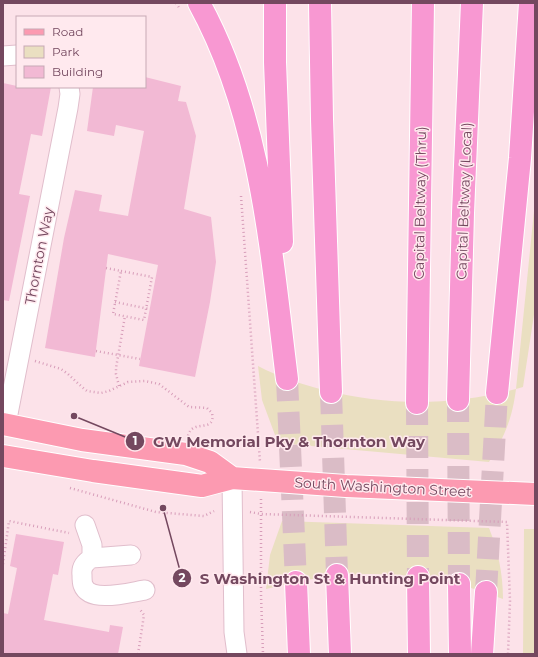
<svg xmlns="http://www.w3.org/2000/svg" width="538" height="657" font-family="Montserrat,sans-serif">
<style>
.green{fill:#eadfc1}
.building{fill:#f2b9d4}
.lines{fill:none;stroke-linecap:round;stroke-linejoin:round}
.highway-tunnel{stroke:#dabcc6;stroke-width:22;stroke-dasharray:22 11;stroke-linecap:butt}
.minor-casing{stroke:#e1becc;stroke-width:21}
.major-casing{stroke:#fff;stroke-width:24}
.highway-casing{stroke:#fff;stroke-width:24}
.path{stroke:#d79db9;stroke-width:2.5;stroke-dasharray:1 3;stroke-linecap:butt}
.minor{stroke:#fff;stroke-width:19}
.major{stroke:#fc9ab1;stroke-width:22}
.highway{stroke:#f898d2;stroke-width:22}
.labels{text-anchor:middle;stroke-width:3;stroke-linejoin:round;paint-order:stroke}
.street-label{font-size:14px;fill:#74485f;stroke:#ffe9ee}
.leader{fill:none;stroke:#74485f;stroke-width:1.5}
.callout-dot{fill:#74485f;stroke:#ffe9ee;stroke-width:1.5}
.mark-label{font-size:12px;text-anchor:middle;font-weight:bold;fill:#fff}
.callout-label{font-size:15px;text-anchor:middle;font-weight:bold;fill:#74485f;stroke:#ffe9ee;stroke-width:3;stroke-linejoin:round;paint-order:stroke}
</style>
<rect width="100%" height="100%" fill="#fce2e9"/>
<path class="green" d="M 535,201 L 535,308 L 523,387 L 516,389 C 512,420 505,435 489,462 L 278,443 L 262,400 L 258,366 C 279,377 301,384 324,390 C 388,406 452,406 516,389 Z
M 282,521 L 489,528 C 498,551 503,573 503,599 C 453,579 398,571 344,575 C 317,577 292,583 266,589 L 270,555 Z
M 524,529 L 535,529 L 535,654 L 523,654 Z"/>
<path class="building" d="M 145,77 L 181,86 L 178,101 L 186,102 L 196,136 L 184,209 L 211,217 L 216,262 L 210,302 L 195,377 L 139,366 L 158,265 L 108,254 L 95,357 L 45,348 L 64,238 L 75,190 L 102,195 L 99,211 L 128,216 L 144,131 L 116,125 L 114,136 L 87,131 L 93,87 L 145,87 Z
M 3,83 L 17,86 L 17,87 L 51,87 L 42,136 L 31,134 L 19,194 L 30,196 L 9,301 L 3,300 Z
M 16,534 L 64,542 L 58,575 L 53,574 L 44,620 L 109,632 L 110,625 L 123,627 L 118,654 L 3,654 L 3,613 L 8,614 L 17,568 L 10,566 Z"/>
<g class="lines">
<path class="highway-tunnel" d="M 287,379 L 296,582
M 331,392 L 337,575
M 458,400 L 459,584
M 417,403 L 418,577
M 486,592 L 497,393"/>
<defs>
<path id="minor" d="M 3,56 L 17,55
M 6,424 L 68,108 L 70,94 L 69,87
M 232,478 L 234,632 L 237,654
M 85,525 L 92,545 L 92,558 C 85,562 81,567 82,575 C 82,578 82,582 83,585 C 90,604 131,592 145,590
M 92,558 L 131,555"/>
<path id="major" d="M 3,424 L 82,440 L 186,454 L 210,462 L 232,478
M 3,456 L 93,471 L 202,486 L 232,478 L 346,486 L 535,494"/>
<path id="highway" d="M 199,3 C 262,118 271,252 287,379
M 275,3 L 275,62 L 282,242
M 320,3 L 322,119 L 331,392
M 497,393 L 520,158 L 530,3
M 458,400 L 463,213 L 472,3
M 417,403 L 423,3
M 337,575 L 340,654
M 418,577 L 419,654
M 296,582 L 299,654
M 459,584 L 460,654
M 482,654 L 486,592"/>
</defs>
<use href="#minor" class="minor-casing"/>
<use href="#major" class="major-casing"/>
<use href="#highway" class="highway-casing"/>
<path class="path" d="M 176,3 L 180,9
M 241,196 L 260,462
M 106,268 L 121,271
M 121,271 L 152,277 L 144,320 L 113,314 Z
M 115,302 L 149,309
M 96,351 L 140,359
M 35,361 L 61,369 L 68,374 L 82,387 L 87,391 L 101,393 L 109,391 L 128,382 L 145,381 L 159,384 L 189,407 L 207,408 L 212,413 C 216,434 192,418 188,436
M 119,386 L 116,374 L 116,368 L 125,316
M 70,488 L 156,512 L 204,516 L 214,511
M 261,499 L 261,595 L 263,654
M 250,512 L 261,514 L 507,522 L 510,601 L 508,654
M 3,564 L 9,521 L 69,533
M 138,654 L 144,615 L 139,608"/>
<use href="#minor" class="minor"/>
<use href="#major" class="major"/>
<use href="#highway" class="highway"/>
</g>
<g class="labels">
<g class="street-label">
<text transform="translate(464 201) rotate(-88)" y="5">Capital Beltway (Local)</text>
<text transform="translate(420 203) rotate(-89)" y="5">Capital Beltway (Thru)</text>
<text transform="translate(39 256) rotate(-79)" y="5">Thornton Way</text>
<text transform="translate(383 487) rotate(3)" y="5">South Washington Street</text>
</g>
</g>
<path class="leader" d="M74 416L135 441M163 508L182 578"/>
<g class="callout-dot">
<circle cx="74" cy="416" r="4"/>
<circle cx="163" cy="508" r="4"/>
<circle cx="135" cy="441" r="10"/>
<circle cx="182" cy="578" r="10"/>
</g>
<g class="mark-label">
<text x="135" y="445">1</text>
<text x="182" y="582">2</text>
</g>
<g class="callout-label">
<text x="289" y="447">GW Memorial Pky &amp; Thornton Way</text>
<text x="330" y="584">S Washington St &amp; Hunting Point</text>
</g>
<rect width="538" height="657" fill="none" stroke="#74485f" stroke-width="8"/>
<rect x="16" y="16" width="130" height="72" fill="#ffe9ee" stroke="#c7a9b5"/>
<rect x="24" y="29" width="20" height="6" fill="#fc9ab1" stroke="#c7a9b5"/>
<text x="52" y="36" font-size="12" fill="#74485f">Road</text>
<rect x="24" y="46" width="20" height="12" fill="#eadfc1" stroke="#c7a9b5"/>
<text x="52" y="56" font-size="12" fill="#74485f">Park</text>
<rect x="24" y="66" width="20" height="12" fill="#f2b9d4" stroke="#c7a9b5"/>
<text x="52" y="76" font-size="12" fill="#74485f">Building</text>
</svg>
